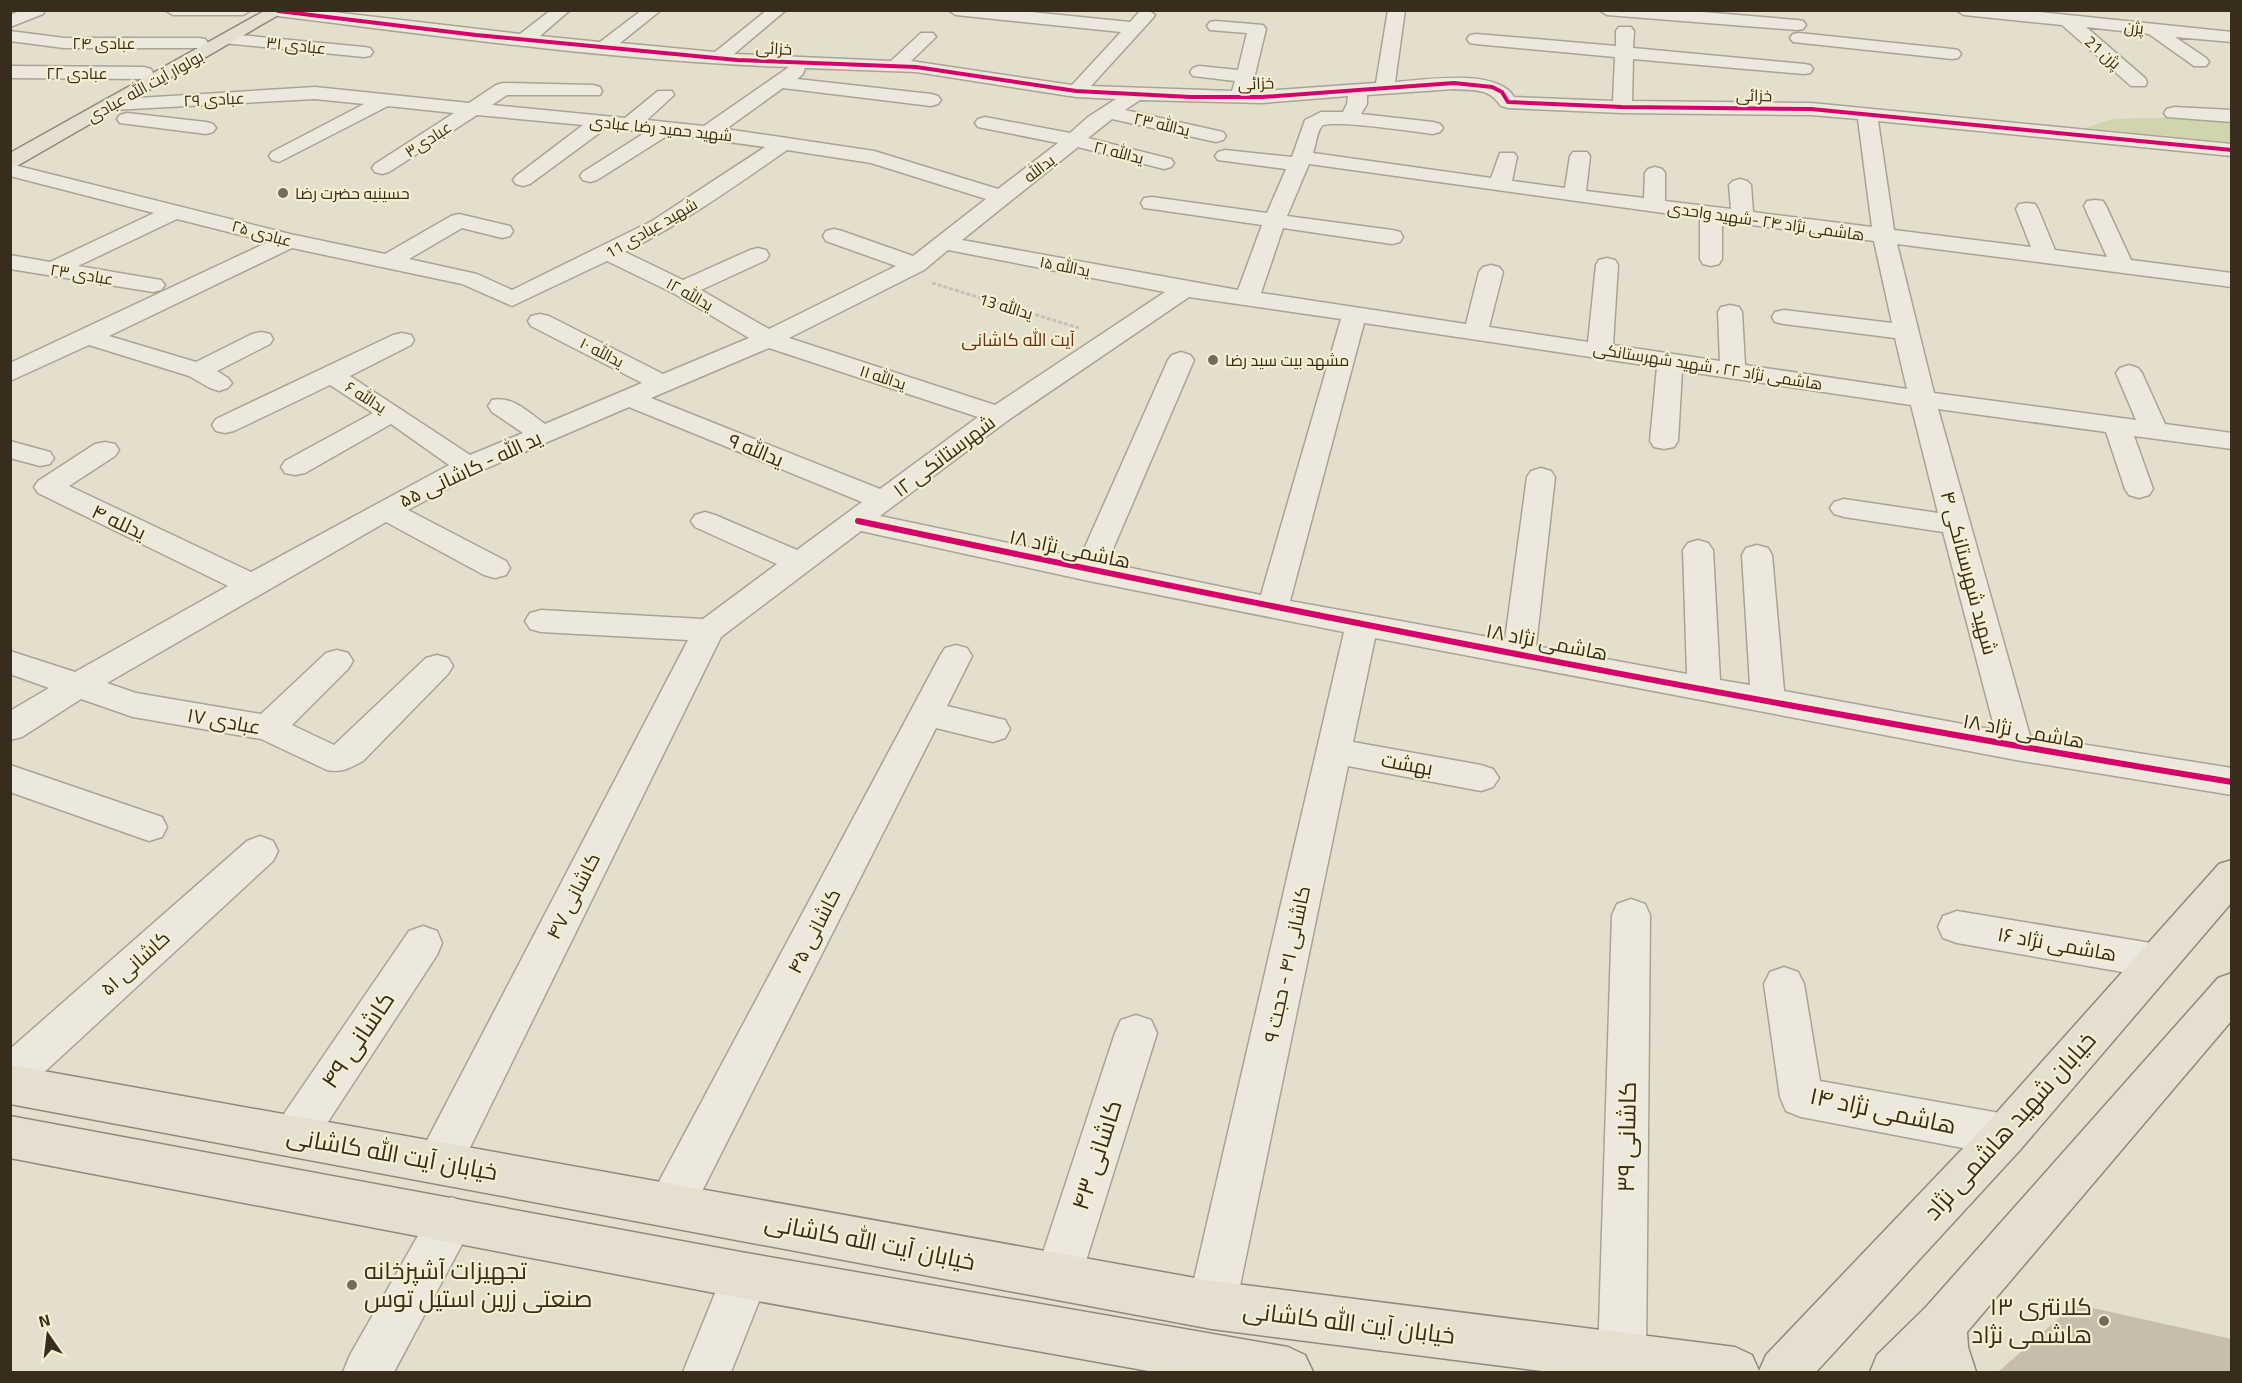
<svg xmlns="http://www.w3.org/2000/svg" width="2242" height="1383" font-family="Georgia,Cairo,serif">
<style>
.green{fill:#d1d5ad}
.building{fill:#c8bdad}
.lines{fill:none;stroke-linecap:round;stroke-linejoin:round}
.minor-casing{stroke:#a9a395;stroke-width:3}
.major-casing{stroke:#8e897c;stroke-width:3}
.path{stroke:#c4c0b4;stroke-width:3;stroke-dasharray:4 2;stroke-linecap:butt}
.minor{fill:#ece8dd;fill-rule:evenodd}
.major{fill:#e4dfcf;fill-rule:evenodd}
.cycleway-far1-casing{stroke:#f6eed0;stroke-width:6}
.cycleway-casing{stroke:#f6eed0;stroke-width:10}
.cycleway-far1{stroke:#d6006c;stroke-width:4}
.cycleway{stroke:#d6006c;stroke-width:6}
.poi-dot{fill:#746b5a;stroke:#f6eed0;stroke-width:2}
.labels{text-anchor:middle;stroke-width:4.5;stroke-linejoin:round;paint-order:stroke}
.far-street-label{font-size:16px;fill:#382c1d;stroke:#f6eed0}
.far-poi-label{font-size:16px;fill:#382c1d;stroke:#f6eed0;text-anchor:start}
.far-neighbourhood-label{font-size:18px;fill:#65311b;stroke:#f6eed0}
.street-label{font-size:20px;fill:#382c1d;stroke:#f6eed0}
.near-street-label{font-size:24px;fill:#382c1d;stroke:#f6eed0}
.near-poi-label{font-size:24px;fill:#382c1d;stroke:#f6eed0;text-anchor:start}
</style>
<rect width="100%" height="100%" fill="#e4dfcc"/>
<path class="green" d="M 2180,117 L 2231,119 L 2231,142 L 2086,128 L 2112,119 Z"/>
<path class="building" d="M 2075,1304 L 2232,1339 L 2232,1372 L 1998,1372 Z"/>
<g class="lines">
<defs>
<path id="minor" d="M 22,10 L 45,10 L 43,14 L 10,27 L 10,15 Z
M 165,10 L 251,10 L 243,15 L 173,15 Z
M 270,10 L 316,10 L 520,34 L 551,10 L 570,10 L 540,36 L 600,42 L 642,10 L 661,10 L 620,43 L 715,52 L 767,10 L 786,10 L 734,54 L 891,61 L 921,33 L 933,33 L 936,37 L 911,61 L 1072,85 L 1121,32 L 956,15 L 948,10 L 1012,10 L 1130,22 L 1140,11 L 1148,10 L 1155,15 L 1152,19 L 1091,86 L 1232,91 L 1235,81 L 1193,76 L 1190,72 L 1193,68 L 1199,66 L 1238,70 L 1247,33 L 1210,30 L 1207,26 L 1210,22 L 1216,21 L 1263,25 L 1266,29 L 1251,91 L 1262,91 L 1376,83 L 1388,10 L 1405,10 L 1395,82 C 1425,80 1497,68 1514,97 L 1613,101 L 1615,57 L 1476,44 L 1470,43 L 1467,39 L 1470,35 L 1476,34 L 1616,46 L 1616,31 L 1619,27 L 1631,27 L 1634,31 L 1633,48 L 1804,64 L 1810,65 L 1813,69 L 1810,73 L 1804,74 L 1633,59 L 1632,101 L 1811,103 L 2232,144 L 2232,156 L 1878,121 L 1894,230 L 2031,247 L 2016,209 L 2019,204 L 2027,203 L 2035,204 L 2038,209 L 2055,250 L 2107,257 L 2084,206 L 2087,201 L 2095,200 L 2103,201 L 2106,206 L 2131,260 L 2232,273 L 2232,287 L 1897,244 L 1934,393 L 2136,420 L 2116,373 L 2120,368 L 2129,365 L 2138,368 L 2142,373 L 2165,424 L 2232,433 L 2232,449 L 2134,436 L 2153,489 L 2149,495 L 2139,498 L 2129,495 L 2125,489 L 2106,432 L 1938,409 L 2030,736 L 2232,768 L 2232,795 L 2016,760 L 1375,638 L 1353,742 L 1481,765 L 1493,769 L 1499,778 L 1493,787 L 1481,791 L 1348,766 L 1236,1305 L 1229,1322 L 1212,1329 L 1195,1322 L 1188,1305 L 1344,632 L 1089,581 L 861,531 L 721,637 L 455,1178 L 439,1184 L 423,1178 L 417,1163 L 423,1148 L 688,640 L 541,632 L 530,629 L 525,621 L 530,613 L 541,610 L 703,619 L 777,564 L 695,527 L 691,521 L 695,515 L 705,512 L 715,515 L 797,550 L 862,502 L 629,407 L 478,472 L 408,510 L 506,561 L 510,568 L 506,575 L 495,578 L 484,575 L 386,522 L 107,683 L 136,693 L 261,714 L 326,653 L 337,650 L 348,653 L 353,661 L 348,669 L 292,725 L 334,745 L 426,658 L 437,655 L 448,658 L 453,666 L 448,674 L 363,761 C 350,768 342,773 327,770 L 261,739 L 133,717 L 81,699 L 22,737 L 10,740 L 10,711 L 49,688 L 10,674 L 10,651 L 75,672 L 228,586 L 38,493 L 34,487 L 38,481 L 95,444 L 105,442 L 115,444 L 119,450 L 115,456 L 69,486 L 251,572 L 449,465 L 391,424 L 305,473 L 295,475 L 285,473 L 281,467 L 285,461 L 373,413 L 330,385 L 234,431 L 225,433 L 216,431 L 212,425 L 216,419 L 393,335 L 402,333 L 411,335 L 414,340 L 411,345 L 350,376 L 470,455 L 523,433 L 492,412 L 488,406 L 492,400 C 512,395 529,413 545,424 L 642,383 L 531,326 L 528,321 L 531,316 L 540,314 L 549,316 L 663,374 L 749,338 L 675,294 L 607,261 L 512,306 L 462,284 L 292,248 L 109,336 L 196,362 L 252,334 L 261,332 L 270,334 L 273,339 L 270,344 L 217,371 L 228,378 L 232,383 L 228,388 L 219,391 L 210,388 L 189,376 L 89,345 L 10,381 L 10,363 L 268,242 L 177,219 L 78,266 L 161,280 L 165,285 L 161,290 L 153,292 L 10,269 L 10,255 L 50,262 L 154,213 L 10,176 L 10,164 L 290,234 L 385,254 L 451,216 L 459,214 L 510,226 L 513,231 L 510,236 L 502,238 L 462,228 L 409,259 L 477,274 L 512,290 L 652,221 L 765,147 L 670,134 L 597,180 L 590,182 L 583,180 L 580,176 L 583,172 L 646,132 L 606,128 L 530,184 L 523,186 L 516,184 L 513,180 L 516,176 L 583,125 L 477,115 L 389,172 L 382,174 L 375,172 L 372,168 L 375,164 L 454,113 L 388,106 L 279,162 L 272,160 L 269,156 L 272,152 L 364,104 L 315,99 L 113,110 L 106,108 L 103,104 L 106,100 L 315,87 L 469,103 L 496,85 L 503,83 L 593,85 L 600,87 L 602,91 L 600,95 L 507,95 L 492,105 L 625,118 L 658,91 L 672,91 L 674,95 L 647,120 L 704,126 L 789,67 C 618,61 447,37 278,16 L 272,15 ZM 805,68 L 916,72 L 1076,97 L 1116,99 L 1088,117 L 1070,133 L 985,117 L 978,119 L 975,123 L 978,127 L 1058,143 L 998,189 L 874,151 L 726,129 L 783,88 L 931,106 L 938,104 L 941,100 L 938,96 L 931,94 L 797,79 L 803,74 ZM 1454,89 C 1475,91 1488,87 1501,106 L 1508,108 L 1622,113 L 1811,115 L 1858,119 L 1872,227 L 1753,212 L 1751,185 L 1747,181 L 1740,179 L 1733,181 L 1729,185 L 1731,209 L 1665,201 L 1665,173 L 1662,169 L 1655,167 L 1648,169 L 1645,173 L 1644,198 L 1586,191 L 1590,156 L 1587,152 L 1573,152 L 1570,156 L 1565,188 L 1512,181 L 1517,157 L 1514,153 L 1500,153 L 1491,178 L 1313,153 C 1316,145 1317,131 1322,126 C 1329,119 1418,132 1433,134 L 1440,132 L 1443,128 L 1440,124 L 1433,122 L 1361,114 L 1367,104 L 1367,95 ZM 1348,96 L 1347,104 L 1343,112 L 1321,112 L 1305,120 L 1292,157 L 1225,150 L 1218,152 L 1215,156 L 1218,160 L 1286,169 L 1267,213 L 1152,197 L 1144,198 L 1141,203 L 1144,208 L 1152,209 L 1262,225 L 1238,290 L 962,240 L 1078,147 L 1164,169 L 1171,167 L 1174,163 L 1171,159 L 1088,138 L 1112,119 L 1216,142 L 1223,140 L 1226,136 L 1223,132 L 1125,110 L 1140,100 L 1262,103 ZM 787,150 L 871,163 L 986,199 L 913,256 L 842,231 L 834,229 L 826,231 L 823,236 L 826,241 L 896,266 L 769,329 L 701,290 L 766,260 L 769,255 L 766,250 L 758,248 L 750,250 L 683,280 L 625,252 C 683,223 734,187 787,150 ZM 1309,164 L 1700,218 L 1700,259 L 1703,264 L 1711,266 L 1719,264 L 1722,259 L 1722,221 L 1874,241 L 1892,323 L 1784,310 L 1775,312 L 1772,317 L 1775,322 L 1784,324 L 1895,338 L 1907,389 L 1745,365 L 1742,312 L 1739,307 L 1730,305 L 1721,307 L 1718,312 L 1720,361 L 1613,345 L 1618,265 L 1615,260 L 1607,258 L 1599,260 L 1596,265 L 1588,342 L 1489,327 L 1503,272 L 1499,267 L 1491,265 L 1483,267 L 1479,272 L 1466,324 L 1261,293 L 1283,228 L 1392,244 L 1400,242 L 1403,237 L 1400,232 L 1392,230 L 1287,216 ZM 948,250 L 1165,292 L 995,405 L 789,338 L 924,270 ZM 1189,297 L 1341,319 L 1261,595 L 1107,563 L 1194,360 L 1190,355 L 1181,352 L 1172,355 L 1168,360 L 1080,558 L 880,516 L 1007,421 ZM 1364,323 L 1657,367 L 1650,441 L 1654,447 L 1664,449 L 1674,447 L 1678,441 L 1682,371 L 1911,405 L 1938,513 L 1844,499 L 1834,502 L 1830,508 L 1834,514 L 1844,517 L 1943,532 L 1995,730 L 1784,691 L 1772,555 L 1768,548 L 1757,545 L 1746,548 L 1742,555 L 1750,685 L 1720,680 L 1713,550 L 1708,543 L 1698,540 L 1688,543 L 1683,550 L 1687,674 L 1536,646 L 1555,477 L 1551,471 L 1541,468 L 1531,471 L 1527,477 L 1505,640 L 1290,601 ZM 769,348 L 978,417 L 880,489 L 651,398 Z
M 1599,10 L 1678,10 L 1797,20 L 1803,21 L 1806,25 L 1803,29 L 1797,30 L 1607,15 Z
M 1956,10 L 2020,10 L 2232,32 L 2232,42 L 2175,37 L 2206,58 L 2209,62 L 2206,66 L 2194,66 L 2149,34 L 2086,27 L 2145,78 L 2147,82 L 2145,86 L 2131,86 L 2062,25 L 1964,15 Z
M 10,31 L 64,38 L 199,38 L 205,39 L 208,43 L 205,47 L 199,48 L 64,48 L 10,41 Z
M 1799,33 L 1952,49 L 1958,50 L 1961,54 L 1958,58 L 1952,59 L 1793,42 L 1790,38 L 1793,34 Z
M 229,34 L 364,47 L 370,48 L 373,52 L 370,56 L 364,57 L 223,43 L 220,39 L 223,35 Z
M 10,66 L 144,67 L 151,69 L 153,73 L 151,77 L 144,79 L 10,78 Z
M 2174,107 L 2232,110 L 2232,122 L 2167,117 L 2164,113 L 2167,109 Z
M 127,113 L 206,122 L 213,124 L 216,128 L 213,132 L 206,134 L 120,123 L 117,119 L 120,115 Z
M 10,441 L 50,452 L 54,458 L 50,464 L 40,466 L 10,458 Z
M 956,645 L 967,648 L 972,656 L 947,706 L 1005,720 L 1010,729 L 1005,738 L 993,742 L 936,728 L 687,1221 L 671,1227 L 655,1221 L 648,1205 L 655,1189 L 940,656 L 945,648 Z
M 10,765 L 162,817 L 167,827 L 162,837 L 149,841 L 10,792 Z
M 260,836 L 273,841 L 278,851 L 273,861 L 25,1090 L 10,1095 L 10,1049 L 247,841 Z
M 1631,899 L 1645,904 L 1650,915 L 1646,1358 L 1640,1372 L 1604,1372 L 1598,1358 L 1612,915 L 1617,904 Z
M 1957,911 L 2157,944 L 2171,949 L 2177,961 L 2171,973 L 2157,978 L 1957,943 L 1943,938 L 1938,927 L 1943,916 Z
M 423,926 L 437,931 L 442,943 L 437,955 L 309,1151 L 294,1157 L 279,1151 L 272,1136 L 279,1121 L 409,931 Z
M 1784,967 L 1798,972 L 1804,984 L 1820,1081 L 2005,1114 L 2020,1120 L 2027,1135 L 2020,1150 L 2005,1156 L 1801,1117 L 1786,1111 L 1780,1097 L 1764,984 L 1770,972 Z
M 1136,1015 L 1151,1020 L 1157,1033 L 1081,1277 L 1075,1294 L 1058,1300 L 1041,1294 L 1035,1277 L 1115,1033 L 1121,1020 Z
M 452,1197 L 468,1204 L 475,1220 L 394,1372 L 343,1372 L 350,1355 L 436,1204 Z
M 746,1253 L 763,1259 L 769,1276 L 731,1372 L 683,1372 L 729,1259 Z"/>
<path id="major" d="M 266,10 L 287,10 L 17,166 L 10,168 L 10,153 Z
M 2232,860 L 2232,902 L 2020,1150 L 1816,1372 L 1550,1372 L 1212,1329 L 10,1104 L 10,1065 L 1212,1281 L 1735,1347 L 1752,1355 L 1759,1371 L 1766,1355 L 1990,1120 L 2219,864 Z
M 2232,973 L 2232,1020 L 1967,1332 L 1968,1347 L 1976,1372 L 1870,1372 L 1877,1355 L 1926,1307 L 2218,978 Z
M 10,1116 L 746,1253 L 1288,1347 L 1305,1355 L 1313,1372 L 1154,1372 L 746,1299 L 10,1158 Z"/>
</defs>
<use href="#minor" class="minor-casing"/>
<use href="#major" class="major-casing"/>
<path class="path" d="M 932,283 L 1079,328"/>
<use href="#minor" class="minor"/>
<use href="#major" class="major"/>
<defs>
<path id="cycleway-far1" d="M 278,11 L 476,35 L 737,60 L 916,67 L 1076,91 L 1191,97 L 1262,97 L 1454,83 L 1492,87 L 1502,92 L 1508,102 L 1622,107 L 1811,109 L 2232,150"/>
<path id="cycleway" d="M 858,521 C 1314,617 1772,707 2232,782"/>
</defs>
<use href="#cycleway-far1" class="cycleway-far1-casing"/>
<use href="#cycleway" class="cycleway-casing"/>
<use href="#cycleway-far1" class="cycleway-far1"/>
<use href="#cycleway" class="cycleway"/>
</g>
<g class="poi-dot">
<circle cx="283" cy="193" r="6"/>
<circle cx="1213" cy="360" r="6"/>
<circle cx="352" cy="1285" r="6"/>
<circle cx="2104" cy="1321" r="6"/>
</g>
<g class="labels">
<g class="far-street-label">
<text transform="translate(2134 27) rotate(6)" y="6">پژن</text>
<text x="104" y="49">عبادی ۲۴</text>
<text transform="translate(296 45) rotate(6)" y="6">عبادی ۳۱</text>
<text transform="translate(774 48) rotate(3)" y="6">خزائی</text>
<text transform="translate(2103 52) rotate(41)" y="6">پژن 21</text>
<text x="77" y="79">عبادی ۲۲</text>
<text transform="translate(1256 83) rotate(-2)" y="6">خزائی</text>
<text transform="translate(145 86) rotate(-29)" y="6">بولوار آیت الله عبادی</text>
<text transform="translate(1754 95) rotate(1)" y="6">خزائی</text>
<text transform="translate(214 99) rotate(-3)" y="6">عبادی ۲۹</text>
<text transform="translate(1162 124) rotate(13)" y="6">یدالله ۲۳</text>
<text transform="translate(661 128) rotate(6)" y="6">شهید حمید رضا عبادی</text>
<text transform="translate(428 139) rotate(-33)" y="6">عبادی۳</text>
<text transform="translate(1119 152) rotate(14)" y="6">یدالله ۲۱</text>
<text transform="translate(1039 168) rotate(-38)" y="6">یدالله</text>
<text transform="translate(1766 221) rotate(8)" y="6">هاشمی نژاد ۲۴ -شهید واحدی</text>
<text transform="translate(651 228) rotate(-30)" y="6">شهید عبادی 11</text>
<text transform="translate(262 233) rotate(15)" y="6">عبادی ۲۵</text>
<text transform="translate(1065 266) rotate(11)" y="6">یدالله ۱۵</text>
<text transform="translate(82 274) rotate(9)" y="6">عبادی ۲۳</text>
<text transform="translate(690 294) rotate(29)" y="6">یدالله ۱۲</text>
<text transform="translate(1006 306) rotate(17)" y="6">یدالله 13</text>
<text transform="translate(602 352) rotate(27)" y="6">یدالله ۱۰</text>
<text transform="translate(1708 366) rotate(9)" y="6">هاشمی نژاد ۲۲ ، شهید شهرستانکی</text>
<text transform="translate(883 377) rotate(18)" y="6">یدالله ۱۱</text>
<text transform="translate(366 397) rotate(32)" y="6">یدالله ۶</text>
</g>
<g class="far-poi-label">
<text x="295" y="199">حسینیه حضرت رضا</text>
<text x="1225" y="366">مشهد بيت سيد رضا</text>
</g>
<g class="far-neighbourhood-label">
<text x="1018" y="346">آیت الله کاشانی</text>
</g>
<g class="street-label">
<text transform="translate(756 450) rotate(22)" y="7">یدالله ۹</text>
<text transform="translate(944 456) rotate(-37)" y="7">شهرستانکی ۱۲</text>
<text transform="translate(470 469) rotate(-25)" y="7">ید الله - کاشانی ۵۵</text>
<text transform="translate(119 522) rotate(25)" y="7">یدلله ۴</text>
<text transform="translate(1070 549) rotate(12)" y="7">هاشمی نژاد ۱۸</text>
<text transform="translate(1969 573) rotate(75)" y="7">شهید شهرستانکی ۴</text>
<text transform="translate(1547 642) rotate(11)" y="7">هاشمی نژاد ۱۸</text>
<text transform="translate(224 721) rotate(10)" y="7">عبادی ۱۷</text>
<text transform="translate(2024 731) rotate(10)" y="7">هاشمی نژاد ۱۸</text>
<text transform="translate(1407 764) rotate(10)" y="7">بهشت</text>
<text transform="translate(573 896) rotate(-63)" y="7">کاشانی ۴۷</text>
<text transform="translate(814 931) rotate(-63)" y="7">کاشانی ۴۵</text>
<text transform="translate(2057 944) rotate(10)" y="7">هاشمی نژاد ۱۶</text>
<text transform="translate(135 963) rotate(-42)" y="7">کاشانی ۵۱</text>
<text transform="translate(1287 964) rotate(-78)" y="7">کاشانی ۴۱ - حجت ۹</text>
</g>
<g class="near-street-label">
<text transform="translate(358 1040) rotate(-56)" y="8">کاشانی ۴۹</text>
<text transform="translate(1883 1111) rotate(12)" y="8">هاشمی نژاد ۱۴</text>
<text transform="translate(2010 1126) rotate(-48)" y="8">خیابان شهید هاشمی نژاد</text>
<text transform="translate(1627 1137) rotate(-89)" y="8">کاشانی ۳۹</text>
<text transform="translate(392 1154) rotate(10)" y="8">خیابان آیت الله کاشانی</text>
<text transform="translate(1097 1155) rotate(-72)" y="8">کاشانی ۴۳</text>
<text transform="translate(870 1242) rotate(11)" y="8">خیابان آیت الله کاشانی</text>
<text transform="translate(1349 1323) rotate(7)" y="8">خیابان آیت الله کاشانی</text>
</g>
<g class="near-poi-label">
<text x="364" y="1279">تجهیزات آشپزخانه<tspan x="364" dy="28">صنعتی زرین استیل توس</tspan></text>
<text x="2092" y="1315" text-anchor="end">کلانتری ۱۳<tspan x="2092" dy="28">هاشمی نژاد</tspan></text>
</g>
</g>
<rect width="2242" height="1383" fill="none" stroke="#382c1d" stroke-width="24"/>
<g transform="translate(48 1335) rotate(346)" stroke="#f6eed0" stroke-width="4.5" paint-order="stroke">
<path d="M0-4.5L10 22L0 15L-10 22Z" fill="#382c1d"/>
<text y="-9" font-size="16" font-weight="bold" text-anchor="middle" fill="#382c1d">N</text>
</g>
</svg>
